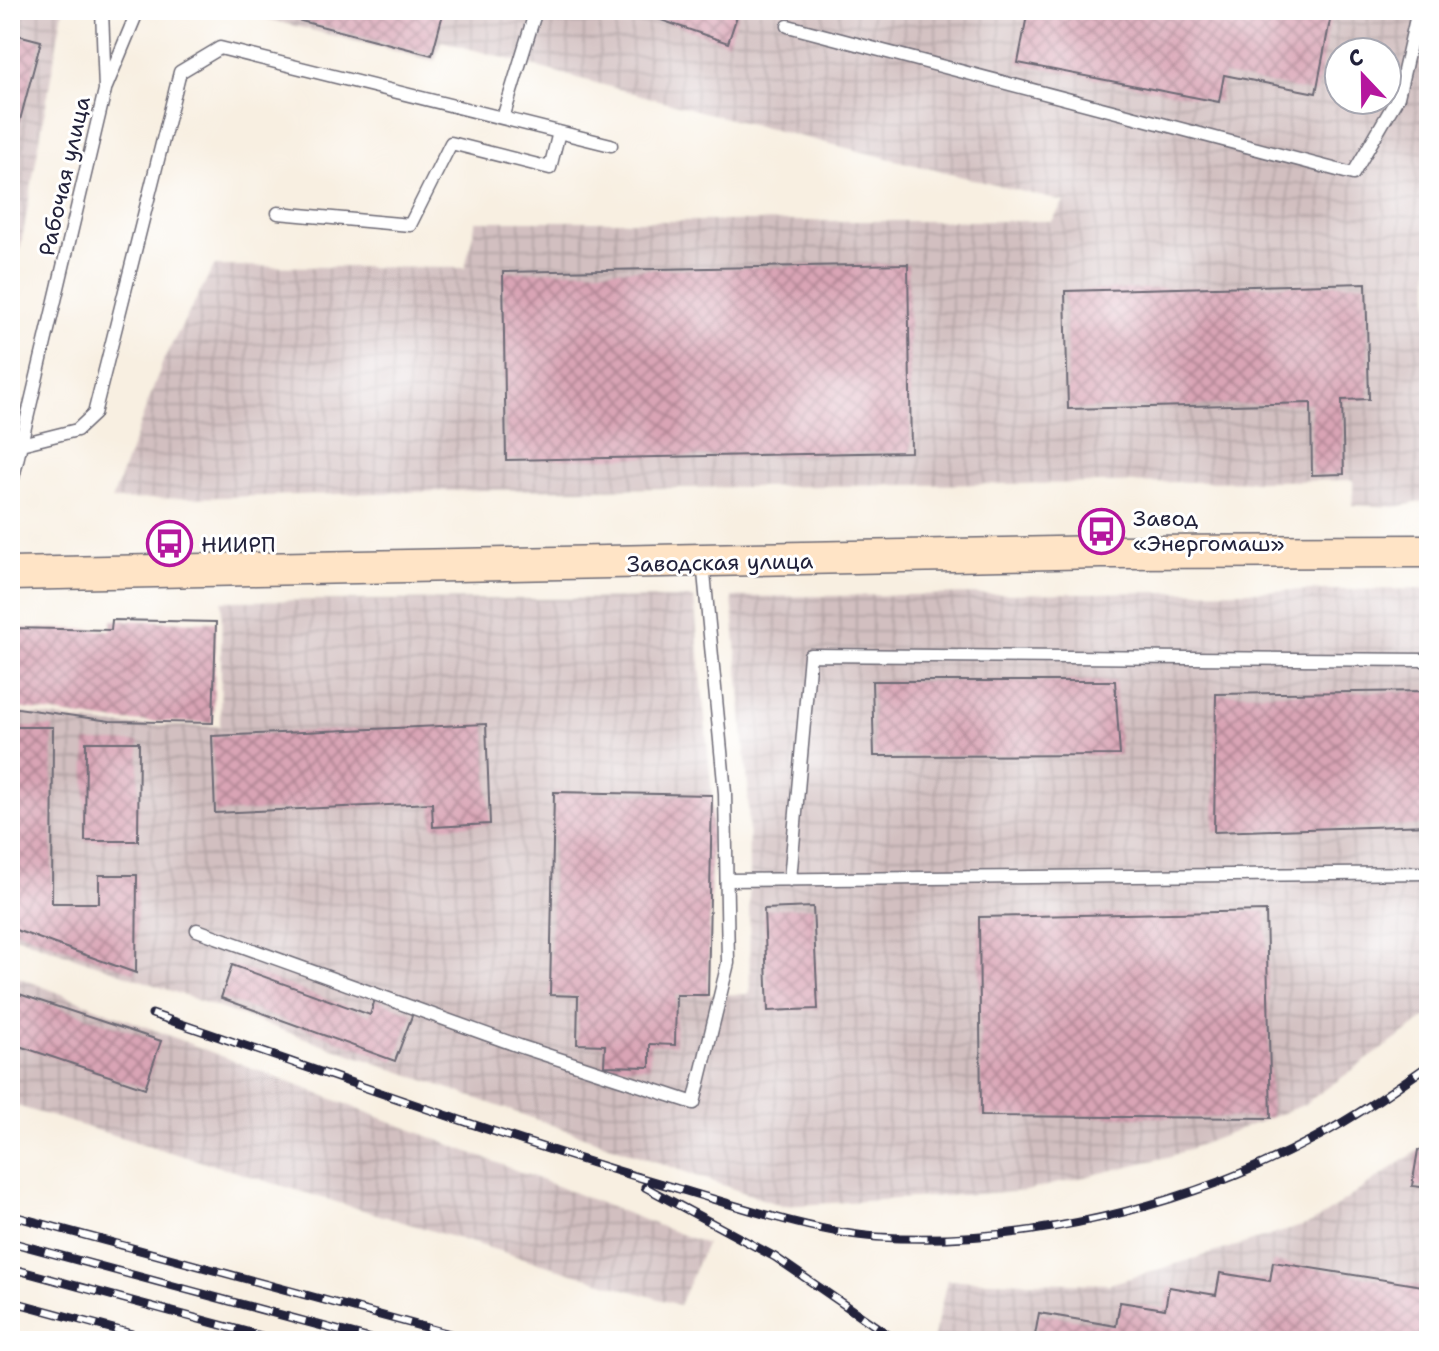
<svg xmlns="http://www.w3.org/2000/svg" width="1439" height="1351" font-family="'Shantell Sans',sans-serif">
<style>
.industrial{fill:url(#industrial-grid);fill-rule:evenodd}
.building{fill:url(#building-cross-hatch)}
.lines{fill:none;stroke-linecap:round;stroke-linejoin:round}
.lane-casing{stroke:#6d6a75;stroke-width:15}
.secondary-casing{stroke:#6d6a75;stroke-width:35}
.lane{stroke:#fff;stroke-width:12}
.secondary{stroke:#ffe4c6;stroke-width:32}
.rail-casing{stroke:#22223b;stroke-width:9}
.rail{stroke:#fff;stroke-width:6;stroke-dasharray:18;stroke-linecap:butt}
.labels{text-anchor:middle;stroke-width:6;stroke-linejoin:round;paint-order:stroke}
.street-label{font-size:22px;fill:#22223b;stroke:#fff}
.poi-label{font-size:22px;fill:#22223b;stroke:#fff;text-anchor:start}
</style>
<defs>
<pattern id="industrial-grid" width="8" height="8" patternUnits="userSpaceOnUse" patternTransform="scale(2)"><rect width="8" height="8" fill="#d2bfc0"/><path d="M0 4h8M4 0v8" fill="none" stroke="#b4a4a6"/></pattern>
<pattern id="building-cross-hatch" width="8" height="8" patternUnits="userSpaceOnUse" patternTransform="scale(2)"><rect width="8" height="8" fill="#d9a4b5"/><path d="M0 0l8 8M0 8l8-8" fill="none" stroke="#b08594"/></pattern>
</defs>
<rect width="100%" height="100%" fill="#fff"/>
<filter id="ink" filterUnits="userSpaceOnUse"><feTurbulence type="fractalNoise" baseFrequency=".0125" numOctaves="2"/><feDisplacementMap in="SourceGraphic" scale="16" xChannelSelector="R" yChannelSelector="G"/><feConvolveMatrix kernelMatrix="1 2 1 2 8 2 1 2 1" color-interpolation-filters="sRGB"/></filter>
<filter id="wash" filterUnits="userSpaceOnUse"><feTurbulence type="fractalNoise" baseFrequency=".006" numOctaves="4" result="noise"/><feDisplacementMap in="SourceGraphic" scale="32" xChannelSelector="R" yChannelSelector="G"/><feGaussianBlur stdDeviation="1.8" result="paint"/><feColorMatrix in="noise" values="0 0 0 0 0 0 0 0 0 0 0 0 0 0 0 0 0 1.4 0 .05"/><feComposite in="paint" operator="in"/></filter>
<g filter="url(#wash)">
<rect width="100%" height="100%" fill="#f8efe1"/>
<path class="industrial" d="M 10,10 L 63,10 L 10,306 Z
M 231,10 L 1429,10 L 1429,500 L 1396,507 L 1353,505 L 1353,480 L 483,490 L 112,500 L 164,359 L 214,266 L 465,268 L 476,221 L 1052,221 L 1064,202 L 726,118 L 441,41 L 435,61 ZM 1339,52 L 1387,52 L 1387,100 L 1339,100 Z
M 1429,589 L 1429,1016 L 1303,1105 L 1171,1156 L 1026,1191 L 782,1206 L 10,934 L 10,711 L 109,725 L 220,726 L 222,601 L 694,598 L 712,795 L 709,995 L 750,994 L 748,786 L 732,597 Z
M 10,974 L 706,1244 L 679,1305 L 10,1104 Z
M 1429,1143 L 1429,1341 L 933,1341 L 947,1280 L 1110,1284 L 1312,1223 Z"/>
<g id="blocks">
<path class="building" d="M 259,10 L 444,10 L 432,55 Z
M 632,10 L 739,10 L 728,43 Z
M 1028,10 L 1332,10 L 1316,93 L 1224,75 L 1219,102 L 1018,63 Z
M 10,33 L 41,41 L 11,154 L 10,154 Z
M 908,264 L 911,452 L 506,460 L 503,272 Z
M 1366,283 L 1369,399 L 1342,400 L 1344,474 L 1312,475 L 1311,403 L 1068,409 L 1065,291 Z
M 112,620 L 216,622 L 213,723 L 110,721 L 10,707 L 10,628 L 111,630 Z
M 872,681 L 1115,681 L 1120,755 L 874,756 Z
M 1429,691 L 1429,825 L 1214,832 L 1216,694 Z
M 486,724 L 490,824 L 433,827 L 432,803 L 215,813 L 212,736 Z
M 10,727 L 53,727 L 52,903 L 99,903 L 99,875 L 137,875 L 136,973 L 10,928 Z
M 86,742 L 139,742 L 138,841 L 85,841 Z
M 554,792 L 712,795 L 708,995 L 676,995 L 675,1045 L 650,1044 L 650,1067 L 604,1066 L 605,1045 L 577,1044 L 578,996 L 550,995 Z
M 813,907 L 818,1009 L 768,1011 L 764,909 Z
M 1266,911 L 1271,1118 L 981,1116 L 979,917 Z
M 232,965 L 370,1015 L 375,999 L 413,1013 L 395,1061 L 221,998 Z
M 10,991 L 161,1041 L 145,1088 L 10,1043 Z
M 1418,1150 L 1429,1151 L 1429,1188 L 1412,1186 Z
M 1273,1262 L 1429,1287 L 1429,1341 L 1034,1341 L 1039,1313 L 1116,1326 L 1120,1302 L 1165,1309 L 1169,1287 L 1216,1295 L 1220,1273 L 1270,1281 Z"/>
</g>
</g>
<g filter="url(#ink)">
<use href="#blocks" fill-opacity="0" stroke="#6d6a75" stroke-width="2"/>
<g class="lines">
<defs>
<path id="lane" d="M 788,26 L 1353,174 L 1398,97 L 1418,10
M 106,87 L 138,10
M 503,118 L 536,10
M 278,213 L 410,225 L 451,143 L 550,168 L 559,132
M 21,444 L 77,430 L 94,414 L 180,72 L 220,48 L 611,145
M 10,490 L 105,90 L 102,10
M 729,880 L 1429,873
M 790,880 L 810,655 L 1429,660
M 197,930 L 522,1047 L 694,1103 L 728,963 L 725,793 L 703,562"/>
<path id="secondary" d="M 10,574 L 1102,552 L 1429,551"/>
</defs>
<use href="#lane" class="lane-casing"/>
<use href="#secondary" class="secondary-casing"/>
<use href="#lane" class="lane"/>
<use href="#secondary" class="secondary"/>
<defs>
<path id="rail" d="M 152,1014 C 327,1073 501,1138 679,1189 C 738,1206 817,1233 877,1237 C 1024,1246 1185,1208 1315,1138 C 1355,1117 1392,1091 1429,1065
M 645,1187 L 775,1257 L 897,1341
M 10,1215 L 476,1341
M 10,1242 L 378,1341
M 10,1268 L 280,1341
M 10,1301 L 158,1341"/>
</defs>
<use href="#rail" class="rail-casing"/>
<use href="#rail" class="rail"/>
</g>
</g>
<defs>
<symbol id="bus-ring" viewBox="-11 -11 22 22"><circle r="9.5" fill="#fff" stroke="#b5179e" stroke-width="1.5"/><path d="M-5-6H5V4H4V6H2V4H-2V6H-4V4H-5ZM-3.5-4V0h7V-4ZM-3.5 1.2v1.5H-2V1.2ZM2 1.2v1.5H3.5V1.2Z" fill="#b5179e"/></symbol>
</defs>
<g fill-rule="evenodd">
<use href="#bus-ring" x="1076" y="506" width="51" height="51"/>
<use href="#bus-ring" x="144" y="518" width="51" height="51"/>
</g>
<g class="labels">
<g class="street-label">
<text transform="translate(64 176) rotate(-77)" y="8">Рабочая улица</text>
<text transform="translate(720 562) rotate(-1)" y="8">Заводская улица</text>
</g>
<g class="poi-label">
<text x="1133" y="526">Завод<tspan x="1133" dy="25">«Энергомаш»</tspan></text>
<text x="201" y="552">НИИРП</text>
</g>
</g>
<rect width="1439" height="1351" fill="none" stroke="#fff" stroke-width="40"/>
<g transform="translate(1363 76) rotate(338)"><circle r="38" fill="#ffffff" stroke="#a7a7b1" stroke-width="2"/>
<path d="M0-6L14 30L0 20L-14 30Z" fill="#b5179e"/>
<text y="-12" font-size="22" font-weight="bold" text-anchor="middle" fill="#22223b">С</text>
</g>
</svg>
